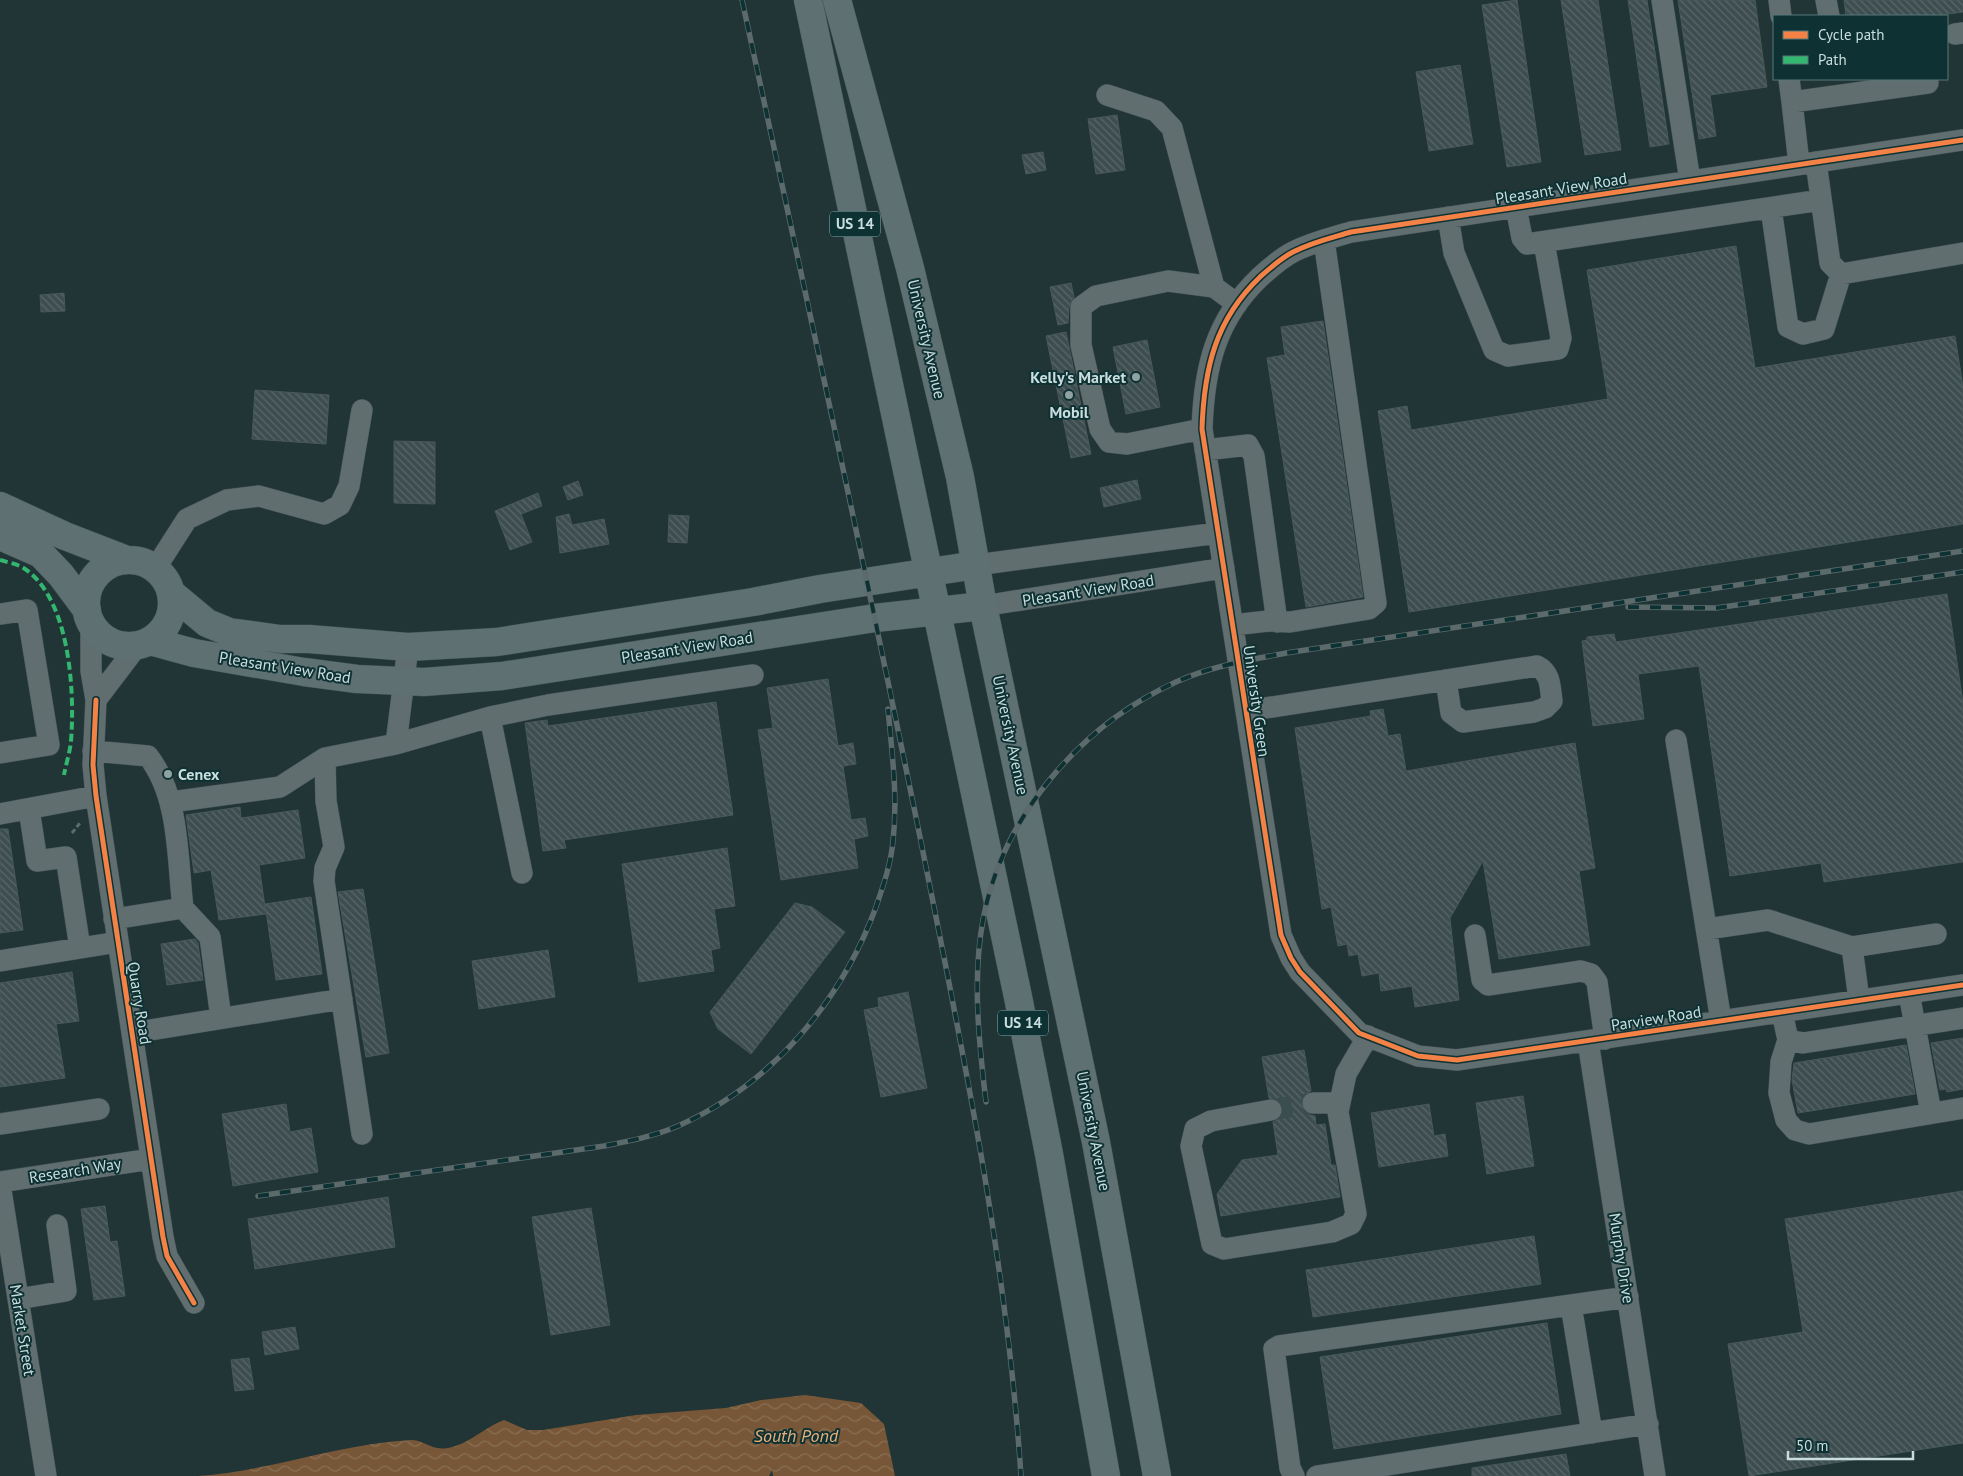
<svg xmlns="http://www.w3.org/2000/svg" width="1963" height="1476" font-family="'PT Sans',sans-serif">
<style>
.water{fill:url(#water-waves)}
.building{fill:url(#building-back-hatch);stroke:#49595a}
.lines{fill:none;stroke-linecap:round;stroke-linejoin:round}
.minor-tunnel{stroke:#3a4d4f;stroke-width:21;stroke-dasharray:21 11;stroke-linecap:butt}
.minor-casing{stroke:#405152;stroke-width:22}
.major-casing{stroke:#405152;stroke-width:29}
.path{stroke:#5d6b6c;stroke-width:3;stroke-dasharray:5 2.5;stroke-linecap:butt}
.minor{stroke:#616e6f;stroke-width:21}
.major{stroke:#5e7072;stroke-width:28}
.rail-casing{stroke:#5c6a6b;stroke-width:5.5}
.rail{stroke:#0e3234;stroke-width:4;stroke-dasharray:11;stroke-linecap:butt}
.quiet{stroke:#33b770;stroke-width:4;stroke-dasharray:8 4;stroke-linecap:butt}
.cycleway-casing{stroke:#0e3234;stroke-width:8}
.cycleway{stroke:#f48246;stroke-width:5}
.poi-dot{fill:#8fa2a3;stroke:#0e3234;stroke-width:2}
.labels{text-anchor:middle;stroke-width:4;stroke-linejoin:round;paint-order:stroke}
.shield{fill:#0e3234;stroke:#92aaab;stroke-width:1}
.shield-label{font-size:15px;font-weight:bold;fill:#caddde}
.street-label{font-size:16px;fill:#caddde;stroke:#0e3234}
.poi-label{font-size:16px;font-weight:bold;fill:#caddde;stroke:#0e3234;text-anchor:end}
.water-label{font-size:18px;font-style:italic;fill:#ecb078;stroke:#0e3234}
</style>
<defs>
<pattern id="water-waves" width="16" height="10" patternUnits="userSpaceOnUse" patternTransform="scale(1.25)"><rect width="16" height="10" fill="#775737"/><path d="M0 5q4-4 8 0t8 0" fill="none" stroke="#896f54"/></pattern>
<pattern id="building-back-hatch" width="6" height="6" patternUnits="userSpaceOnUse" patternTransform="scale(1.25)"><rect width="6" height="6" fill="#3e4e50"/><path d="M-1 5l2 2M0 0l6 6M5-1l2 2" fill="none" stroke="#596769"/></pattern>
</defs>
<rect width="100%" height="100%" fill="#213436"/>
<path class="water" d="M 805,1395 L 861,1403 L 884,1424 L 895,1476 L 773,1476 L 772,1470 L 769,1476 L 198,1476 C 270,1471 338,1444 410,1440 C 429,1440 432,1456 461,1444 C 476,1437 488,1426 504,1420 L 527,1430 L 543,1430 L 636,1415 L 726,1408 L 761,1400 Z"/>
<path class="building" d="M 1517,0 L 1541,162 L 1507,167 L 1482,5 Z
M 1561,0 L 1598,0 L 1621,150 L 1585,155 Z
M 1628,0 L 1647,0 L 1669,144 L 1650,147 Z
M 1678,0 L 1755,0 L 1767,87 L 1710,95 L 1716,136 L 1699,139 Z
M 1844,0 L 1963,0 L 1963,12 L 1933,16 L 1846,16 Z
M 1460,65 L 1473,144 L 1429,151 L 1416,72 Z
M 1117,115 L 1125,170 L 1096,174 L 1088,119 Z
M 1043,152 L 1046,170 L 1026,174 L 1022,155 Z
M 1736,246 L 1755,368 L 1955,336 L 1963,387 L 1963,524 L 1409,612 L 1378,411 L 1407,406 L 1411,430 L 1608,399 L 1587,270 Z
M 1071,283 L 1074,297 L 1069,307 L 1068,323 L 1058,325 L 1050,287 Z
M 64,293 L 65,311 L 41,312 L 40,295 Z
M 1323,321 L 1363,597 L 1306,607 L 1267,358 L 1285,355 L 1281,327 Z
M 1066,332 L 1091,454 L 1071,458 L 1046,336 Z
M 1147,340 L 1160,407 L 1126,414 L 1113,347 Z
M 255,390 L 329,395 L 326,444 L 252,439 Z
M 394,441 L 435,442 L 435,504 L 394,503 Z
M 1137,480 L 1141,499 L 1104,507 L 1100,488 Z
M 578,481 L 583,495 L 568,500 L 563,487 Z
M 538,493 L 542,506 L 521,514 L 532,542 L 510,550 L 495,511 Z
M 569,514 L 572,525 L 604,519 L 609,544 L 560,553 L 556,517 Z
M 669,515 L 689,516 L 687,543 L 668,542 Z
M 1947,594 L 1963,703 L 1963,862 L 1824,882 L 1821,863 L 1730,876 L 1699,666 L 1638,674 L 1644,719 L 1593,726 L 1582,641 L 1587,640 L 1587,637 L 1614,634 L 1616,642 Z
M 828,679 L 838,746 L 853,743 L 856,764 L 843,766 L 851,820 L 865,818 L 868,836 L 854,839 L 858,868 L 781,880 L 758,730 L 773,728 L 767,688 Z
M 716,702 L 733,815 L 564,840 L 566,848 L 543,851 L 525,723 L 547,720 L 548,726 Z
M 1383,709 L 1388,736 L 1400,734 L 1406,771 L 1575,743 L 1595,868 L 1579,871 L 1590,945 L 1499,959 L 1483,861 L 1450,918 L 1459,1000 L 1415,1007 L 1412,986 L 1381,991 L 1379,973 L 1362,976 L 1358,954 L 1349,956 L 1347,944 L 1338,946 L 1331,907 L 1322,909 L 1295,728 L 1371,716 L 1370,711 Z
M 240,807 L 241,818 L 298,810 L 305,858 L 259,865 L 266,914 L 219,920 L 211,870 L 194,873 L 186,815 Z
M 0,829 L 8,829 L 23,930 L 0,933 Z
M 727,848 L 735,906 L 714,909 L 720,948 L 711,950 L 714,971 L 639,982 L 622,864 Z
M 363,889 L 389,1053 L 366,1057 L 338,892 Z
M 311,897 L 322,974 L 276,980 L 265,904 Z
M 795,903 L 812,907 L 845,932 L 751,1054 L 718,1029 L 710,1012 Z
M 195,939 L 198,943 L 203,980 L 167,985 L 161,944 Z
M 548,950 L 555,997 L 479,1009 L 472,961 Z
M 72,972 L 79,1021 L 56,1024 L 65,1078 L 0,1087 L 0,983 Z
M 908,992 L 927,1088 L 881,1097 L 864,1010 L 879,1007 L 878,998 Z
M 1963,1038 L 1963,1089 L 1947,1092 L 1946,1089 L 1940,1090 L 1931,1043 Z
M 1906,1045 L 1915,1094 L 1798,1113 L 1792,1080 L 1794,1063 Z
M 1304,1050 L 1311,1091 L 1302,1096 L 1301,1103 L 1306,1114 L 1315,1116 L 1316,1125 L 1325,1124 L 1331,1165 L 1335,1165 L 1340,1197 L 1221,1216 L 1217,1194 L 1242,1160 L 1278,1155 L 1273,1122 L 1279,1119 L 1283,1108 L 1280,1102 L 1269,1098 L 1262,1057 Z
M 1523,1096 L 1534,1166 L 1487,1174 L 1476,1103 Z
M 286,1104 L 290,1132 L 311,1128 L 318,1172 L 233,1186 L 222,1114 Z
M 1429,1104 L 1434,1136 L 1445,1134 L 1448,1156 L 1379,1167 L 1371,1113 Z
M 1963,1191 L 1963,1443 L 1749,1476 L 1728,1344 L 1803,1332 L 1785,1219 Z
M 388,1197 L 395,1247 L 255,1269 L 248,1219 Z
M 105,1206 L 110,1242 L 117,1241 L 125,1296 L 94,1300 L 81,1209 Z
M 591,1208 L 610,1325 L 551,1335 L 532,1217 Z
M 1534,1236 L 1541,1284 L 1313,1317 L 1306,1270 Z
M 1547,1323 L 1561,1414 L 1334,1449 L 1320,1357 Z
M 295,1327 L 299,1349 L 265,1355 L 262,1332 Z
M 249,1358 L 254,1389 L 235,1391 L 231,1360 Z
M 1566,1454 L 1570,1476 L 1472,1476 L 1472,1468 Z"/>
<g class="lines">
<path class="minor-tunnel" d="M 1271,1110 L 1313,1103"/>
<defs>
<path id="minor" d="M 1662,0 L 1690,181
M 1779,0 L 1781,16
M 1826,0 L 1829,16
M 1955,34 L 1963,33
M 1789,79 L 1792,102
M 1107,95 L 1156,111 L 1172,128 L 1214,287
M 1963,140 L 1351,232 C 1331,238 1312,242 1293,252 C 1281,258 1270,268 1260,277 C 1215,320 1204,369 1202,429 L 1281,935 L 1291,958 L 1300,972 L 1359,1033 L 1418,1056 L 1457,1060 L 1963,985
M 1816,162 L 1830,263 L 1841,274 L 1963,253
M 1799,164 L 1792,102 L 1928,83
M 1516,207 L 1522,238 L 1527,244 L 1821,200
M 1771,208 L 1788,327 L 1803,334 L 1824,329 L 1841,274
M 1448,217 L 1454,253 L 1494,350 L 1508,356 L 1558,349 L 1561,338 L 1544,242
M 1202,429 L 1127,444 L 1109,442 L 1100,429 L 1081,345 L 1081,307 L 1096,296 L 1168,281 L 1214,287 L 1237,304
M 1205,450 L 1248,445 L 1254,456 L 1277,622
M 976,565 L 1218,533
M 155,569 L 187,519 L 227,500 L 259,496 L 324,514 L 340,505 L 349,486 L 362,410
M 983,606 L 1224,568
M 0,614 L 27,610 L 49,745 L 0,753
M 91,623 L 91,671 L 96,700 L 137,646
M 1233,625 L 1268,621 L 1290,622 L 1369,609 L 1376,603 L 1324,240
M 96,700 L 93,765 L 96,796 L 163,1237 L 167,1256 L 194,1303
M 1246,711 L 1537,666 C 1551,673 1550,687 1552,701 L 1545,708 L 1534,712 L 1463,722 L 1451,713 L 1446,680
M 490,717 L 548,705 L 753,675
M 1676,740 L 1721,1021
M 396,744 L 490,717 L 522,873
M 93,751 L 148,756 C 180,797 177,857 183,908
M 171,802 L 280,787 L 325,758
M 29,809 L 37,861 L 66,857 L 80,948
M 0,814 L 96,796
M 114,919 L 183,908 L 210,937 L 221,1018
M 1707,929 L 1768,920 L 1852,947 L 1936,934
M 1475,935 L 1482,980 L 1488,985 L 1581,971 L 1591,974 L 1597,982 L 1605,1039
M 1852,947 L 1859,1000
M 0,961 L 118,942
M 1909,993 L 1931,1113
M 1782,1012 L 1788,1040 L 1781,1062 L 1779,1093 L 1786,1120 L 1795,1130 L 1809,1134 L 1963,1108
M 132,1033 L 342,999
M 1788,1040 L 1803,1043 L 1963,1018
M 1588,1041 L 1655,1476
M 1313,1103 L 1339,1103
M 1271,1110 L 1211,1121 L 1195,1129 L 1191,1146 L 1212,1244 L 1224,1249 L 1332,1232 L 1351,1224 L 1356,1214 L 1338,1112 L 1346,1074 L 1368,1036
M 0,1124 L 99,1109
M 362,1134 L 324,881 L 325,868 L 334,847 L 326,801 L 325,758 L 396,744 L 408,647
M 0,1182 L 151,1159
M 0,1184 L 46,1476
M 18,1299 L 66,1291 L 57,1225
M 1571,1305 L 1592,1433
M 1294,1476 L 1290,1468 L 1274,1349 L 1279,1346 L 1628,1297
M 1317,1476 L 1648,1424"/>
<path id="major" d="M 808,0 L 1018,997 L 1049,1154 L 1106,1476
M 837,0 L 910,268 L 960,477 L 983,606 L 1096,1142 L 1157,1476
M 0,506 L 65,536 L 127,560
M 0,536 L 41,554 L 61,575 L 87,610
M86 603a43 43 0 1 1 86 0a43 43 0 1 1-86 0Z
M 171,593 L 207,623 L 229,632 L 280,639 L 309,639 L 408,647 L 497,642 L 753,602 L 820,589 L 976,565
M 150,641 L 194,653 L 304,672 L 357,679 L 424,682 L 502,676 L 875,618 L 983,606"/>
</defs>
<use href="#minor" class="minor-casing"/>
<use href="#major" class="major-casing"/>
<path class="path" d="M 72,833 L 80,823"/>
<use href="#minor" class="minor"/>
<use href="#major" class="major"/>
<defs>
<path id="rail" d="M 742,0 C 803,281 864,561 921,842 C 963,1052 1007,1262 1021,1476
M 1628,607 L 1716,608 L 1963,572
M 986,1102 C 979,1043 972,979 983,920 C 1002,816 1081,725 1176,682 C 1211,666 1249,660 1286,653 L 1963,551
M 258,1196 L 604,1146 C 629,1141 655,1136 678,1126 C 771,1085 841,1002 876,907 C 883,886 891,864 893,841 C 898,797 892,753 888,709"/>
</defs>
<use href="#rail" class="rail-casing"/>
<use href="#rail" class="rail"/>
<path class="quiet" d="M 0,560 C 7,562 16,564 22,567 C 70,596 75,691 71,741 C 70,752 66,764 64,775"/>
<defs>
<path id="cycleway" d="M 1963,140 L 1351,232 C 1331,238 1312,242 1293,252 C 1281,258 1270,268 1260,277 C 1215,320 1204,369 1202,429 L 1281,935 L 1291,958 L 1300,972 L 1359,1033 L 1418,1056 L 1457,1060 L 1963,985
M 96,700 L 93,765 L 96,796 L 163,1237 L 167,1256 L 194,1303"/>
</defs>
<use href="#cycleway" class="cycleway-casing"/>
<use href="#cycleway" class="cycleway"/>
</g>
<g class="poi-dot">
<circle cx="1136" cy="377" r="5"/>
<circle cx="1069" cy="395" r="5"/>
<circle cx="168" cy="774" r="5"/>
</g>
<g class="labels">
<g class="shield">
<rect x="830" y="211.5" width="50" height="25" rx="4"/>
<rect x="998" y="1010.5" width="50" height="25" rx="4"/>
</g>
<g class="shield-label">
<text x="855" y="229">US 14</text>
<text x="1023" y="1028">US 14</text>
</g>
<g class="street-label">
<text transform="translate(1561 188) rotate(-9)" y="6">Pleasant View Road</text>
<text transform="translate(927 339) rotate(77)" y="6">University Avenue</text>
<text transform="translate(1088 590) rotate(-9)" y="6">Pleasant View Road</text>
<text transform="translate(687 647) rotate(-9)" y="6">Pleasant View Road</text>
<text transform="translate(285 667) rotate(9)" y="6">Pleasant View Road</text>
<text transform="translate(1257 701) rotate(82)" y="6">University Green</text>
<text transform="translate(1011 735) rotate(78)" y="6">University Avenue</text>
<text transform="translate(140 1003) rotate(81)" y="6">Quarry Road</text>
<text transform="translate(1656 1018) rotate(-9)" y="6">Parview Road</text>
<text transform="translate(1094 1131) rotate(79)" y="6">University Avenue</text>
<text transform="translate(75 1170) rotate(-9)" y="6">Research Way</text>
<text transform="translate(1622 1258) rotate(81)" y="6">Murphy Drive</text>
<text transform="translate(23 1330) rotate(81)" y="6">Market Street</text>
</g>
<g class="poi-label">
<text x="1126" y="383">Kelly's Market</text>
<text x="1069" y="418" text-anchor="middle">Mobil</text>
<text x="178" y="780" text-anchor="start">Cenex</text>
</g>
<g class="water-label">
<text x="796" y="1442">South Pond</text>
</g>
</g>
<rect x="1773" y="15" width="175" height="65" fill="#0e3234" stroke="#597678"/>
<rect x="1783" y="31" width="25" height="8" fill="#f48246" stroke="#597678"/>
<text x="1818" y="40" font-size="15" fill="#caddde">Cycle path</text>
<rect x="1783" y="56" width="25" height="8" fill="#33b770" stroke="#597678"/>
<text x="1818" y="65" font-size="15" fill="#caddde">Path</text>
<path d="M1788 1451v8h125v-8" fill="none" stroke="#caddde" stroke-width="2.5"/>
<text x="1796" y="1451" font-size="15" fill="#caddde" stroke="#0e3234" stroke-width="4" paint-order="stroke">50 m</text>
</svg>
